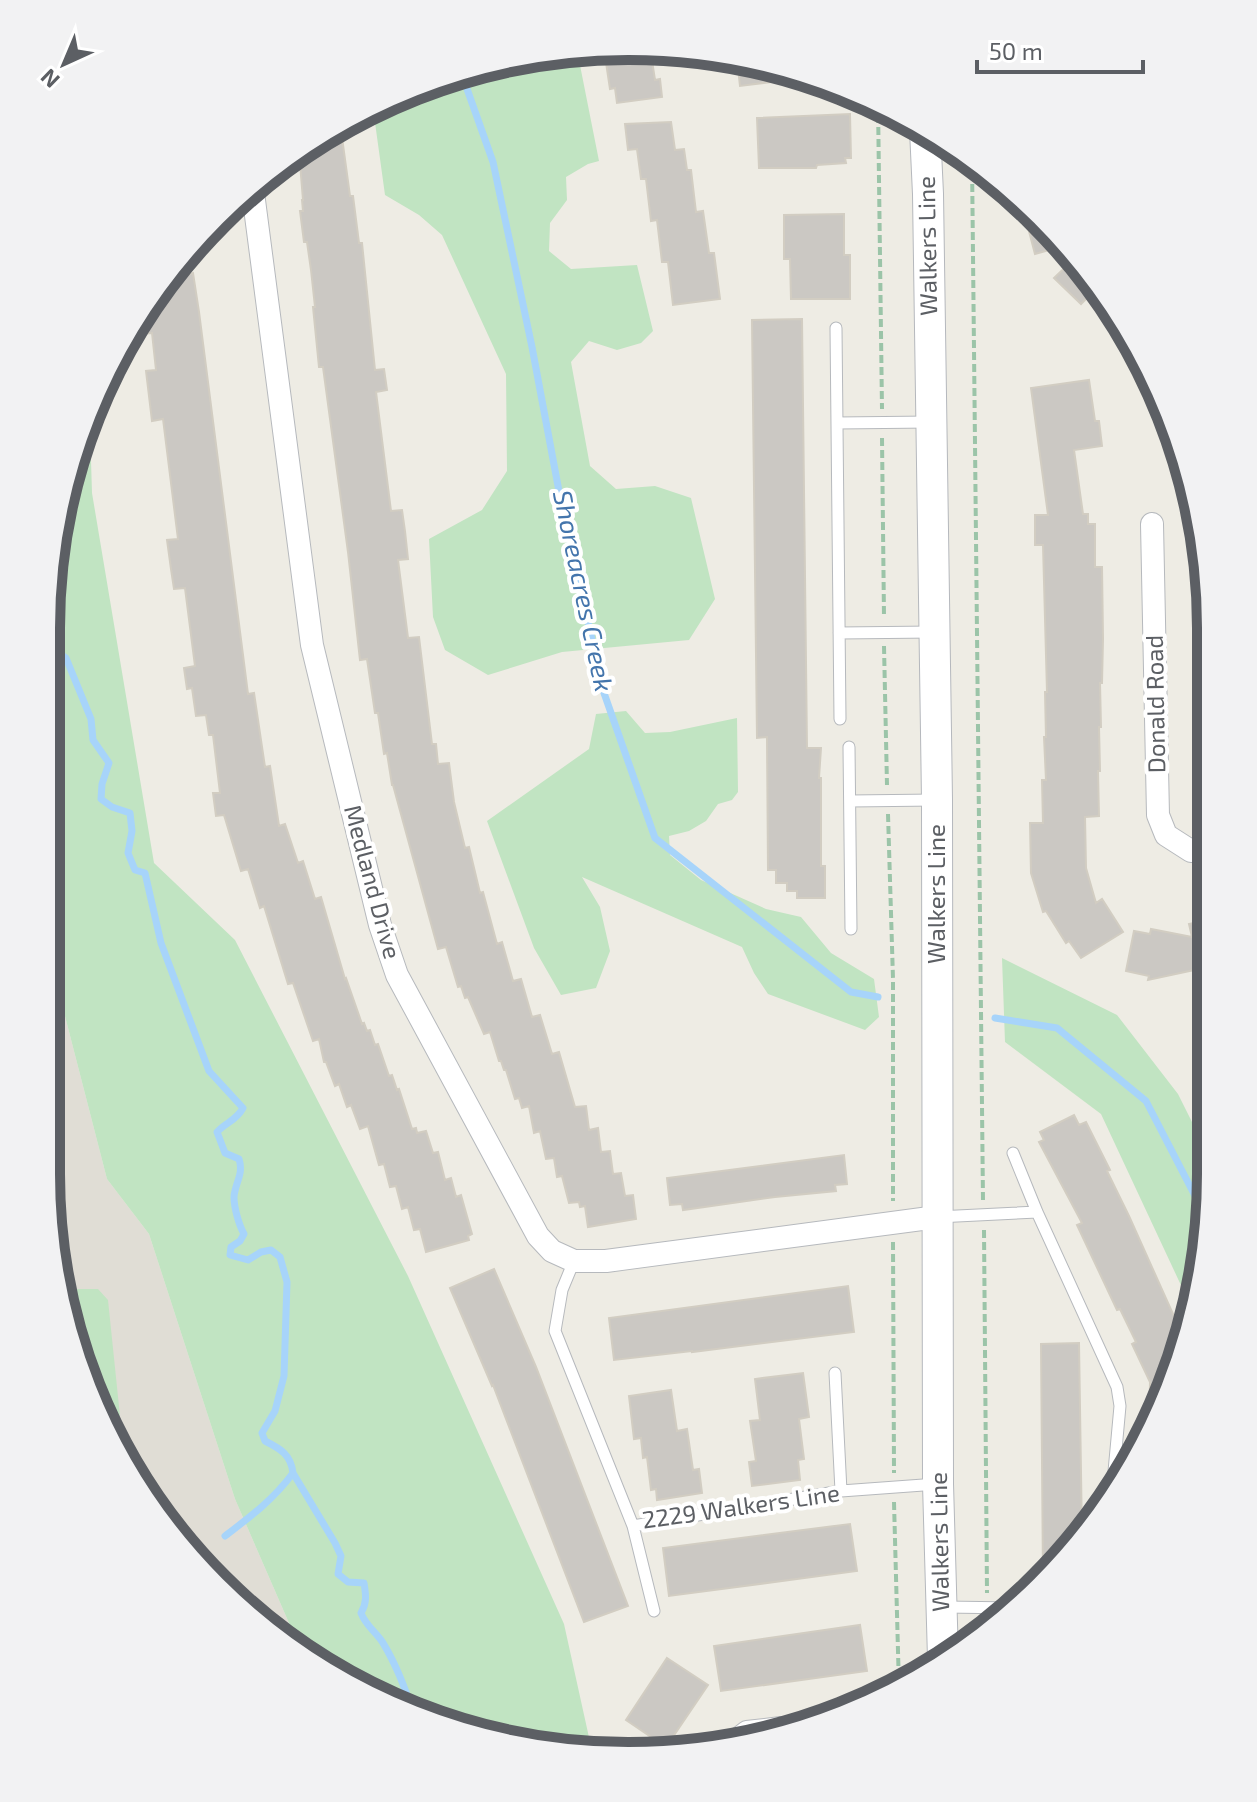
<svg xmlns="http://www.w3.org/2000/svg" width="1257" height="1802" font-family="'Exo 2',sans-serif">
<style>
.education{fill:#e0ddd5}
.green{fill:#c1e4c2}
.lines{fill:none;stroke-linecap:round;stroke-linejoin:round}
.stream{stroke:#a7d4fa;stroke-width:7}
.building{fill:#cbc8c3;stroke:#d2cdc2;stroke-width:2}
.lane-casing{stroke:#b6b9bd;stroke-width:13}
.street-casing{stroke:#b6b9bd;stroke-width:24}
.secondary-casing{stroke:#b5b8bd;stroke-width:32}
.path{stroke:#9bc4a8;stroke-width:4;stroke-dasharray:8 4;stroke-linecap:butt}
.lane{stroke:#fff;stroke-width:11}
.street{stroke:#fff;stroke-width:22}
.secondary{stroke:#fff;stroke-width:30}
.labels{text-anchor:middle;stroke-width:8;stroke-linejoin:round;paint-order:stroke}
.street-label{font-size:24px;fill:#5c5f64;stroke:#fff}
.water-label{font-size:26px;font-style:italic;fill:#4475ac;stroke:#fff}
.rim{fill:none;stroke:#5c5f64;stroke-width:10}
</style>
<rect width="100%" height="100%" fill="#eeece4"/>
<path class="education" d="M 50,958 L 107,1179 L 149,1234 L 235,1499 L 299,1646 L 245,1612 L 144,1497 L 66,1325 L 46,1173 Z"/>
<path class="green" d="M 577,50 L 599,161 L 588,164 L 566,177 L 567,200 L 550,223 L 549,251 L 571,269 L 637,265 L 653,331 L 641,343 L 617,350 L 589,341 L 571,362 L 590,466 L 616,489 L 655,486 L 691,498 L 715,599 L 689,640 L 562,652 L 488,675 L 445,650 L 433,617 L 429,539 L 482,510 L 507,471 L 506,374 L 442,235 L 419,215 L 385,195 L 373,108 L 441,77 L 552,51 Z
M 90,428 L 92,493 L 154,863 L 235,940 L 408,1276 L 564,1624 L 592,1751 L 552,1751 L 405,1711 L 299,1646 L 235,1499 L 149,1234 L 107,1179 L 50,958 L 57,514 Z
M 626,711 L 645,733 L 670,732 L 737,718 L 738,792 L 732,800 L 718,804 L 706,821 L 689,831 L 669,836 L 670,855 L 701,880 L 766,909 L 801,917 L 831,953 L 874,979 L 879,1017 L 865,1030 L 768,994 L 754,973 L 742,947 L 582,877 L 600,907 L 610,951 L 596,988 L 561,995 L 534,948 L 487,821 L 589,749 L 596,714 Z
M 1002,958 L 1117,1015 L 1178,1094 L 1209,1156 L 1210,1211 L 1193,1311 L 1101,1114 L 1005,1042 Z
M 61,1289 L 98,1289 L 108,1300 L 120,1416 L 109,1419 L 66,1325 Z"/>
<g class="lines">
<path class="stream" d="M 461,72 L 493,162 L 532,347 L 561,502 L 604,693 L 655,838 L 851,992 L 878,997
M 55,650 L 66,658 L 91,719 L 93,740 L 109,763 L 102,784 L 101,799 L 112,807 L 130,813 L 132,831 L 128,853 L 135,870 L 145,873 L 161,943 L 209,1071 L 243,1108 C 236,1121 226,1122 217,1132 L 225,1153 L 239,1159 C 244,1174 235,1183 234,1197 C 234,1208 239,1225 244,1234 L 240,1241 L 231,1247 L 230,1255 L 248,1260 L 261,1252 L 271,1250 L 280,1257 L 287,1282 L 284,1376 L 275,1411 L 262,1433 L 265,1441 C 281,1449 291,1455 293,1473 L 335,1543 L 341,1556 L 338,1574 L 348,1582 L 364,1583 C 366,1595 367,1603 361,1613 C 366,1626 376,1632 383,1643 C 397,1666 405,1689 414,1714
M 995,1018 L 1057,1028 L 1146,1101 L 1208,1221
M 225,1536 C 250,1517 274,1499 293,1473"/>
</g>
<path class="building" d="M 650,48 L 655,80 L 660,79 L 662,97 L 617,103 L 615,88 L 610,89 L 604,49 Z
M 737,59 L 779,66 L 809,77 L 740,86 Z
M 850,114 L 851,158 L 845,158 L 846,163 L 817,165 L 816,168 L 759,168 L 757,118 Z
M 671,122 L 675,150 L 684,149 L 687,170 L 691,170 L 696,212 L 703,211 L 709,253 L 714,253 L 720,299 L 673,305 L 668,262 L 662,262 L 657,220 L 651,221 L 646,179 L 641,179 L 637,149 L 628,150 L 625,124 Z
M 340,123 L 350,196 L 353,196 L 359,243 L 362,243 L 375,370 L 384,369 L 387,390 L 376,392 L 391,511 L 402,510 L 405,531 L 408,559 L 398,560 L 408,638 L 419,637 L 432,744 L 436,744 L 438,764 L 449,763 L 454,802 L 465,848 L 469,847 L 480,893 L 483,892 L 497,944 L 502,942 L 513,981 L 521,979 L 532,1017 L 540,1015 L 552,1054 L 559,1052 L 575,1107 L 586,1106 L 589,1130 L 598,1128 L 601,1152 L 610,1151 L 613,1174 L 621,1173 L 625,1196 L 633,1195 L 636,1219 L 588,1227 L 585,1206 L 580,1207 L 579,1202 L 569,1203 L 562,1176 L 557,1177 L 554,1158 L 546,1159 L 540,1131 L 534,1133 L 529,1106 L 522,1108 L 519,1098 L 515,1099 L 506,1070 L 504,1070 L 501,1061 L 499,1061 L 490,1032 L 484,1034 L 468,997 L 465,998 L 461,986 L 458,987 L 446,947 L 438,949 L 393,785 L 392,785 L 387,753 L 384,754 L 378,713 L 375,713 L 367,659 L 360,660 L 348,552 L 323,367 L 319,367 L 313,307 L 315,307 L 311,270 L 307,242 L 304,242 L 300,211 L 303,211 L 302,200 L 303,200 L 299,151 Z
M 1021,201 L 1066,244 L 1067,245 L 1035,254 Z
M 844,214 L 844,255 L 850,255 L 850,299 L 791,299 L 790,259 L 784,259 L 784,215 Z
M 1075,258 L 1096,289 L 1081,304 L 1054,278 Z
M 188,259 L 190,274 L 193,273 L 199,312 L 248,694 L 254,693 L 265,767 L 270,766 L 279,826 L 285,824 L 298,863 L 303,861 L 315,899 L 321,897 L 345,979 L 346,978 L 362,1024 L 364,1023 L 367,1031 L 370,1030 L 375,1045 L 378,1044 L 389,1076 L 392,1075 L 397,1090 L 399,1089 L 412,1129 L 416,1128 L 417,1133 L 426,1131 L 433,1153 L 438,1152 L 445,1180 L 451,1178 L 456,1197 L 461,1195 L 472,1234 L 468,1236 L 469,1240 L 426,1252 L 420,1229 L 414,1230 L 408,1207 L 402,1209 L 396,1186 L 390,1187 L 384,1164 L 379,1165 L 368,1126 L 360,1129 L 351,1105 L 347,1107 L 339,1084 L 335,1086 L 326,1062 L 324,1062 L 319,1039 L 313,1041 L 293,983 L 288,984 L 264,906 L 260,908 L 248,869 L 241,871 L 224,815 L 216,816 L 213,793 L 220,793 L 213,735 L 209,735 L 206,715 L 196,716 L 192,688 L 187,689 L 184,668 L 195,666 L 185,588 L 174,589 L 171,569 L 167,540 L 178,539 L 163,419 L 152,421 L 146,371 L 156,370 L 152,333 L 141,334 L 139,319 Z
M 802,319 L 807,748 L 821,748 L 819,778 L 821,778 L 821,866 L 825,866 L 825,898 L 797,898 L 797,891 L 787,891 L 787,883 L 776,883 L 776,870 L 768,870 L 767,737 L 757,738 L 752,320 Z
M 1089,380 L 1095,421 L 1099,421 L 1102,446 L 1074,450 L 1083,514 L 1088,514 L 1088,524 L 1095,524 L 1095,567 L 1102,567 L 1103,639 L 1102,683 L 1100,683 L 1101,727 L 1099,727 L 1100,771 L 1098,771 L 1099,816 L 1085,817 L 1086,868 L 1096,903 L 1102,899 L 1123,932 L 1081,958 L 1069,941 L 1066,943 L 1046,911 L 1043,912 L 1031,873 L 1030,823 L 1043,823 L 1042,780 L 1046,780 L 1044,737 L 1046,737 L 1045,692 L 1047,692 L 1043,545 L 1035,545 L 1035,515 L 1048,515 L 1031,388 Z
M 1208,920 L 1208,976 L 1201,977 L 1199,969 L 1148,980 L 1149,976 L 1126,971 L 1134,931 L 1150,934 L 1151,929 L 1192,937 L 1189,924 Z
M 1074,1115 L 1079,1125 L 1086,1122 L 1110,1170 L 1107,1171 L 1129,1216 L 1177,1323 L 1179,1322 L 1186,1338 L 1151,1430 L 1149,1430 L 1150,1382 L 1132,1344 L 1136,1342 L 1120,1309 L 1117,1310 L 1077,1225 L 1082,1223 L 1039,1142 L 1044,1140 L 1040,1132 Z
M 844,1155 L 847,1184 L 835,1185 L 836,1191 L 775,1197 L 683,1210 L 682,1204 L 670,1205 L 667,1178 Z
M 494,1269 L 536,1367 L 628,1606 L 584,1622 L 493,1385 L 492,1386 L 450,1288 Z
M 848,1286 L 854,1332 L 692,1352 L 692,1351 L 614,1360 L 609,1318 Z
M 1079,1343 L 1082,1537 L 1043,1578 L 1041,1344 Z
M 803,1373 L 809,1417 L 799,1419 L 804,1459 L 798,1460 L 800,1480 L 752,1486 L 749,1462 L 756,1461 L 750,1421 L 760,1420 L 755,1379 Z
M 671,1390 L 677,1431 L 687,1429 L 693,1470 L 699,1469 L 702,1493 L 657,1500 L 656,1489 L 651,1490 L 647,1457 L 643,1458 L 641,1438 L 634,1439 L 629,1396 Z
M 850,1524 L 857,1571 L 669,1596 L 663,1548 Z
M 860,1625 L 867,1671 L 721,1691 L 714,1646 Z
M 667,1658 L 708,1685 L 666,1747 L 626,1720 Z"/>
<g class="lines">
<defs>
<path id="lane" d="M 836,328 L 840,719
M 837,423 L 931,422
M 839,633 L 934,632
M 849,747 L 851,929
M 850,801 L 936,800
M 1013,1153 L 1037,1212 L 1117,1387 L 1120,1406 L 1112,1493
M 937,1217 L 1037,1212
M 574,1261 L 562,1290 L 555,1331 L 633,1526 L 841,1491 L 937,1484
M 835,1373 L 841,1491
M 633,1526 L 654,1611
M 944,1607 L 1016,1608"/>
<path id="street" d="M 252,185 L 312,645 L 380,925 L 397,975 L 538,1236 L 552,1251 L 574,1261 L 606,1261 L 937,1217
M 1152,524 L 1158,815 L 1166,835 L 1191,851 L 1208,851
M 734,1742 L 747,1732 L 781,1728"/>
<path id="secondary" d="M 925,130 L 928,194 L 937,800 L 938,1484 L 943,1658"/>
</defs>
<use href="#lane" class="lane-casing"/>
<use href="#street" class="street-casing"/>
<use href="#secondary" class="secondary-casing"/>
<path class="path" d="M 878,103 L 882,409
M 972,160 L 983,1201
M 882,438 L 884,617
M 884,646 L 887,785
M 888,814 L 893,979 L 893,1201
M 984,1230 L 987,1593
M 893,1242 L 894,1473
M 894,1502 L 899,1688"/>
<use href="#lane" class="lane"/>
<use href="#street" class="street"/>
<use href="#secondary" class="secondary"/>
</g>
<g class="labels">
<g class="street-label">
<text transform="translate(928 246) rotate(-91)" y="8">Walkers Line</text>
<text transform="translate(1156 704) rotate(-91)" y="8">Donald Road</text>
<text transform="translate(372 882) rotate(75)" y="8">Medland Drive</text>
<text transform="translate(937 894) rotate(-90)" y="8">Walkers Line</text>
<text transform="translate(741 1507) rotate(-8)" y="8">2229 Walkers Line</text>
<text transform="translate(940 1542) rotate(-91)" y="8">Walkers Line</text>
</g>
<g class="water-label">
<text transform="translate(583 591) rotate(78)" y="9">Shoreacres Creek</text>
</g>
</g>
<path d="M0 0H1257V1802H0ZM628 60H629A568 568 0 0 1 1197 628V1174A568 568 0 0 1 629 1742H628A568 568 0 0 1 60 1174V628A568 568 0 0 1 628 60Z" fill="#f2f2f3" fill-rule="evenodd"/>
<path class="rim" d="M628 60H629A568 568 0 0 1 1197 628V1174A568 568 0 0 1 629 1742H628A568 568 0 0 1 60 1174V628A568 568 0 0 1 628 60Z"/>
<g transform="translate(64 64) rotate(224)" stroke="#ffffff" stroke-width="6" paint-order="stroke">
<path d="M0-6L14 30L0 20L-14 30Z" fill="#5c5f64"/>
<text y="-12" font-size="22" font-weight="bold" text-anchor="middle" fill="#5c5f64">N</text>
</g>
<path d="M977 60v12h166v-12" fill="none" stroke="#5c5f64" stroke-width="4"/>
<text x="989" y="60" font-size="24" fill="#5c5f64" stroke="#ffffff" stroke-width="6" paint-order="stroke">50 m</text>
</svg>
